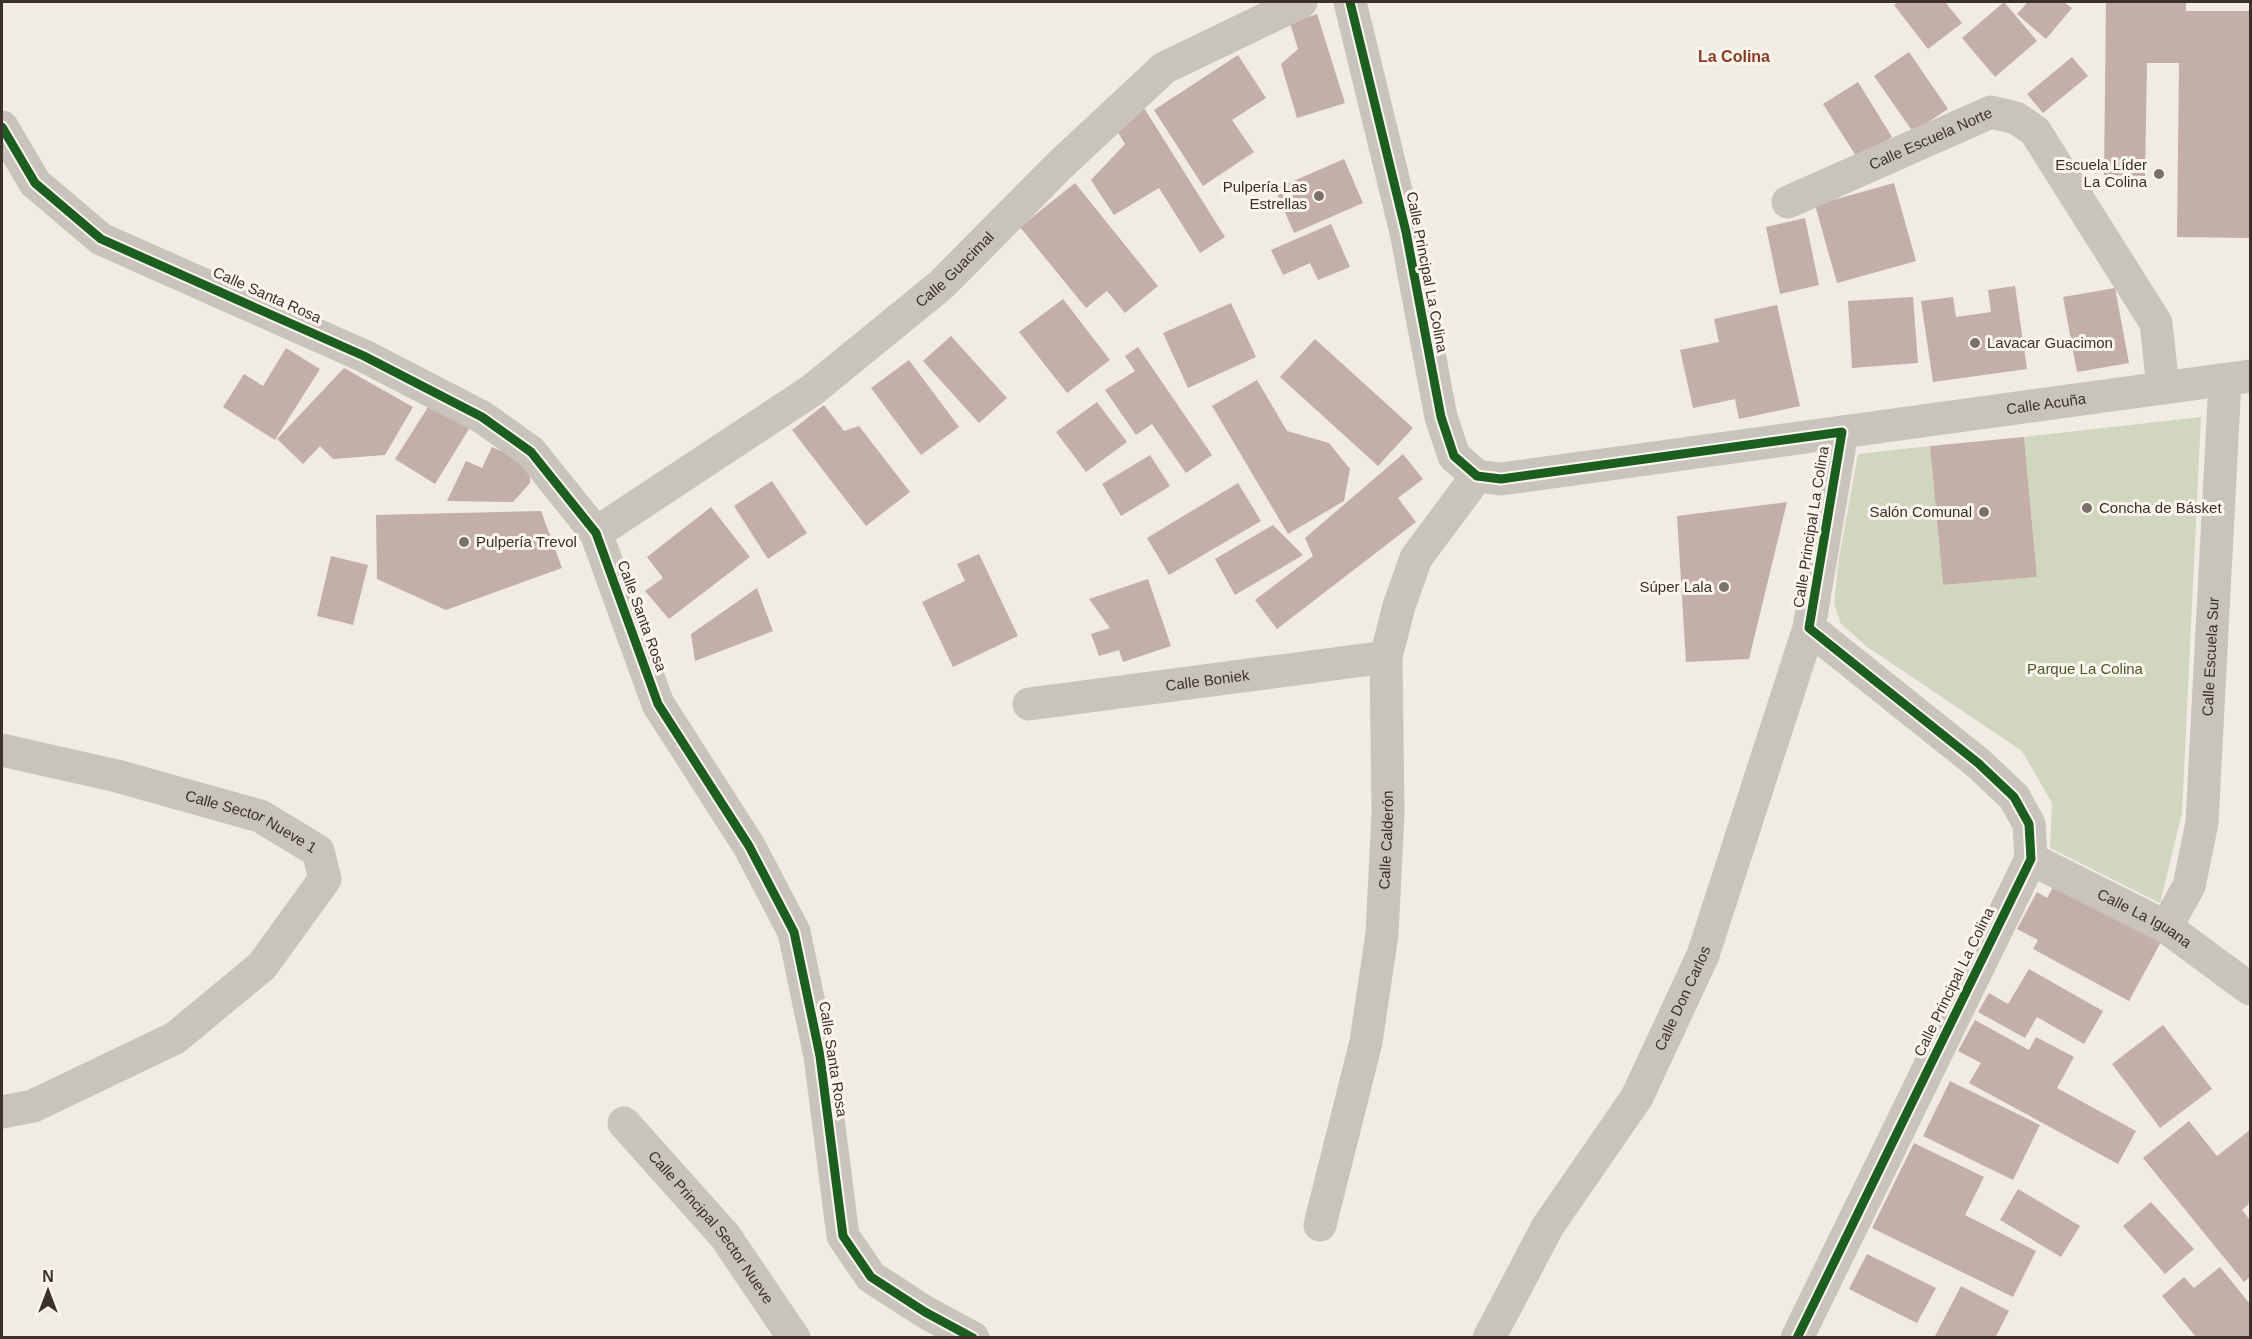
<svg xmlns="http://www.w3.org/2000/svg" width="2252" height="1339" font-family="Helvetica,sans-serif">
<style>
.green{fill:#d1d6bf}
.building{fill:#c3afa7}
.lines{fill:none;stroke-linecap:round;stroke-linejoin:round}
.minor{stroke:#c9c3be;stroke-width:33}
.tertiary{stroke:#c9c3be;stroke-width:33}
.cycleway-casing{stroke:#fbf5ee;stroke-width:13}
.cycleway{stroke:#1b5e20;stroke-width:9}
.poi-dot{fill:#7a716c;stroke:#fbf5ee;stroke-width:2}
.labels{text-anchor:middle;stroke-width:6;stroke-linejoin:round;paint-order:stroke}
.street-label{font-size:15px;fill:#3b302b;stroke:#fbf5ee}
.poi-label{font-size:15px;fill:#3b302b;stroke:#fbf5ee;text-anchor:end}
.park-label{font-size:15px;fill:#4a5a2e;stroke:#fbf5ee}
.neighbourhood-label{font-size:16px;font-weight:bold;fill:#8c3b22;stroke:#fbf5ee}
</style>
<rect width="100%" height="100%" fill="#f0ebe5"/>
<path class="green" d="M 2201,417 L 2182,813 L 2160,903 L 2050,848 L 2052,803 L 2022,751 L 1866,646 L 1841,624 L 1834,604 L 1839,558 L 1858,454 L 1930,446 L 1943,585 L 2037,577 L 2024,437 Z"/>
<path class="building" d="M 1898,2 L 1945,2 L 1962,23 L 1928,49 L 1894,5 Z
M 2004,2 L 2037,41 L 1995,77 L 1962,38 Z
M 2028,2 L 2064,2 L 2072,8 L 2046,39 L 2017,14 Z
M 2106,2 L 2186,2 L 2186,11 L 2250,11 L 2250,238 L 2177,237 L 2179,63 L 2147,63 L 2145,176 L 2104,175 Z
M 1317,14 L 1345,103 L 1297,118 L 1281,64 L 1298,49 L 1290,23 Z
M 1909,52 L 1948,109 L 1913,132 L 1874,76 Z
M 1238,55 L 1266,98 L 1232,120 L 1254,152 L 1203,186 L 1154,110 Z
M 2072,57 L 2088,76 L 2043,113 L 2027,94 Z
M 1858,82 L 1892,137 L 1858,159 L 1823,104 Z
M 1144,108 L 1225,237 L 1200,253 L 1159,188 L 1114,215 L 1091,180 L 1125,144 L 1114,126 Z
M 1344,159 L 1363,203 L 1294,233 L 1275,189 Z
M 1075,183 L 1158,286 L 1125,313 L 1107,291 L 1086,308 L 1020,227 Z
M 1894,183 L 1916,261 L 1837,283 L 1815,205 Z
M 1805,218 L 1819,285 L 1780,294 L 1766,227 Z
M 1331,224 L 1350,267 L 1318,280 L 1310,263 L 1283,275 L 1271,250 Z
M 2015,286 L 2027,369 L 1933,382 L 1921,301 L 1953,297 L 1956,317 L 1991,312 L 1988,290 Z
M 2115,288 L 2129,363 L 2077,372 L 2063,297 Z
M 1913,297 L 1918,363 L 1852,368 L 1848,301 Z
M 1063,299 L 1110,360 L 1067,393 L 1019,332 Z
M 1231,303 L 1256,357 L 1188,388 L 1163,333 Z
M 1777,305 L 1800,406 L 1739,419 L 1735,399 L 1693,408 L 1680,350 L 1719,342 L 1714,319 Z
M 951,336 L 1007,398 L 979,423 L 923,361 Z
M 1315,339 L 1413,428 L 1378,466 L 1280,377 Z
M 1138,347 L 1212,455 L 1186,473 L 1152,424 L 1136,435 L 1105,390 L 1135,371 L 1125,356 Z
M 286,348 L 320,369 L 275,440 L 223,407 L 244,374 L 263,386 Z
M 909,360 L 959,427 L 921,455 L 871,388 Z
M 344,368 L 413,407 L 385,455 L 333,459 L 320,446 L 303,464 L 277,439 Z
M 1257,380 L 1287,431 L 1329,443 L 1350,469 L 1344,501 L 1288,534 L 1212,406 Z
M 1097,402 L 1127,442 L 1086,472 L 1056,432 Z
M 430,404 L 469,429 L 435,484 L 395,459 Z
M 824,405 L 844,431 L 859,426 L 910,492 L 866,526 L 792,430 Z
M 2024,437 L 2037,577 L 1943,585 L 1930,446 Z
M 492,447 L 530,464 L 530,483 L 513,502 L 447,501 L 466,461 L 482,468 Z
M 1403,454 L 1423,479 L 1398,498 L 1416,522 L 1277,629 L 1255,600 L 1313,556 L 1305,538 Z
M 1150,455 L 1170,486 L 1121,516 L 1102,484 Z
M 772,481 L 807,533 L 768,559 L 734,506 Z
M 1238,483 L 1261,521 L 1169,575 L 1147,538 Z
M 1787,502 L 1749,659 L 1686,662 L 1677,516 Z
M 711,507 L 750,557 L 669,619 L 645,591 L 663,578 L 647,557 Z
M 541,511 L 562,568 L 446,610 L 377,579 L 376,515 Z
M 1273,525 L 1303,555 L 1235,595 L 1215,559 Z
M 979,554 L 1018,636 L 953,667 L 922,602 L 965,581 L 957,564 Z
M 331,556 L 368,565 L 353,625 L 317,616 Z
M 1148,579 L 1171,646 L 1123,662 L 1119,650 L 1099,656 L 1091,634 L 1110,628 L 1089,599 Z
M 757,588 L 773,631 L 695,661 L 691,634 Z
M 2055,884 L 2161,942 L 2129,1001 L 2033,949 L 2038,940 L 2017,929 L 2037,892 L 2047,898 Z
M 2029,969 L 2103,1011 L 2084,1044 L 2037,1017 L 2025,1038 L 1978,1012 L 1989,993 L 2008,1004 Z
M 1975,1020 L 2029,1050 L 2036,1037 L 2074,1057 L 2057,1088 L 2136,1131 L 2118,1164 L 1969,1083 L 1981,1063 L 1958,1051 Z
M 2163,1025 L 2212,1089 L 2160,1128 L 2112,1064 Z
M 1950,1081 L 2040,1125 L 2013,1180 L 1923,1136 Z
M 2189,1121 L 2217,1156 L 2250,1130 L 2250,1203 L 2242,1210 L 2250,1220 L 2250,1277 L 2244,1282 L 2143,1158 Z
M 1914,1143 L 1984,1177 L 1965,1215 L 2036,1251 L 2013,1297 L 1872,1228 Z
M 2018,1189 L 2080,1226 L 2061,1257 L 2000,1220 Z
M 2151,1202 L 2194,1249 L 2165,1274 L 2123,1226 Z
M 1867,1254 L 1936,1288 L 1917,1323 L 1849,1289 Z
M 2220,1267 L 2250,1304 L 2250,1338 L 2197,1338 L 2162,1296 L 2184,1277 L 2194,1288 Z
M 1961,1286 L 2009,1311 L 1995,1338 L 1934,1338 Z"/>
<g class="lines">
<g class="minor">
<path d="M 2,127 L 35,183 L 101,239 L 364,356 L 482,417 L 531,452 L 596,533 L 658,704 L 749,846 L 794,932 L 820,1056 L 843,1236 L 871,1277 L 925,1312 L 973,1338"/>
<path id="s1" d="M 1788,202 L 1991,112 L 2016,118 L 2035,131 L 2156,323 L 2163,388"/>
<path id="s2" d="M 1842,432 L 2250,376"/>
<path id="s3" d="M 596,533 L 811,391 L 941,285 L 1060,165 L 1164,68 L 1301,2"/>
<path id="s4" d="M 1029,704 L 1386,657"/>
<path id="s5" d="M 2,750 L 117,776 L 260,816 L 318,851 L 325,879 L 262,966 L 175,1038 L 33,1106 L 2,1112"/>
<path id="s6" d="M 2031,859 L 2166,927 L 2250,989"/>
<path id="s7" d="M 2166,927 L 2189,886 L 2202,823 L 2225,381"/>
<path id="s8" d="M 624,1123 L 725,1236 L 794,1338"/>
<path id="s9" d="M 1320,1225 L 1366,1042 L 1382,934 L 1388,814 L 1386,657 L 1399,606 L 1416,558 L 1477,476"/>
<path id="s10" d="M 1489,1338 L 1548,1226 L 1637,1097 L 1703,955 L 1809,628"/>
</g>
<path class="tertiary" d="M 1350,2 L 1406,232 L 1441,417 L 1454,456 L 1477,476 L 1501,479 L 1842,432 L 1809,628 L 1978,763 L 2014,797 L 2029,824 L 2031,859 L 1797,1338"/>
<defs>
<path id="cycleway" d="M 1350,2 L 1406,232 L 1441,417 L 1454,456 L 1477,476 L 1501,479 L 1842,432 L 1809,628 L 1978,763 L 2014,797 L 2029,824 L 2031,859 L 1797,1338
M 2,127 L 35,183 L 101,239 L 364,356 L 482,417 L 531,452 L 596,533 L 658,704 L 749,846 L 794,932 L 820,1056 L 843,1236 L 871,1277 L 925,1312 L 973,1338"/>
</defs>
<use href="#cycleway" class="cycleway-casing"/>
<use href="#cycleway" class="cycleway"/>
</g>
<g class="poi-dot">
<circle cx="2159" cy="174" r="6"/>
<circle cx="1319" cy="196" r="6"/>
<circle cx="1975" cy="343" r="6"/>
<circle cx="2087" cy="508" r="6"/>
<circle cx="1984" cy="512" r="6"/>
<circle cx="464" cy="542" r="6"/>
<circle cx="1724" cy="587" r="6"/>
</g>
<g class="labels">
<g class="street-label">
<text dy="5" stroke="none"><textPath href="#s1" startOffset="156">Calle Escuela Norte</textPath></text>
<text dy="5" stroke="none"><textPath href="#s3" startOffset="446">Calle Guacimal</textPath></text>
<text transform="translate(1427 272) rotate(79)" y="5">Calle Principal La Colina</text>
<text transform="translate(267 295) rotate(24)" y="5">Calle Santa Rosa</text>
<text dy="5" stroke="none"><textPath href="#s2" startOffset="206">Calle Acuña</textPath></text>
<text transform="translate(1811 527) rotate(-81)" y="5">Calle Principal La Colina</text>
<text transform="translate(642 616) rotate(70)" y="5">Calle Santa Rosa</text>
<text dy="5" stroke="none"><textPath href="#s7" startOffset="278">Calle Escuela Sur</textPath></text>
<text dy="5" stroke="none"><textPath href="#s4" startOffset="180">Calle Boniek</textPath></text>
<text dy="5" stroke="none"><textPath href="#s5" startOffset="260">Calle Sector Nueve 1</textPath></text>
<text dy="5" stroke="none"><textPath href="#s9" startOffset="392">Calle Calderón</textPath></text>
<text dy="5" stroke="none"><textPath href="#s6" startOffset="128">Calle La Iguana</textPath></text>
<text transform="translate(1954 982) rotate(-64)" y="5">Calle Principal La Colina</text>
<text dy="5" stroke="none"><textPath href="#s10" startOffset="392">Calle Don Carlos</textPath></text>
<text transform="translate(833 1059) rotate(81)" y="5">Calle Santa Rosa</text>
<text dy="5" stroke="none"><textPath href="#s8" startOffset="136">Calle Principal Sector Nueve</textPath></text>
</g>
<g class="poi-label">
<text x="2147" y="170">Escuela Líder<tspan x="2147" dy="17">La Colina</tspan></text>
<text x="1307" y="192">Pulpería Las<tspan x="1307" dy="17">Estrellas</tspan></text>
<text x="1987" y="348" text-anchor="start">Lavacar Guacimon</text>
<text x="2099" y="513" text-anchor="start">Concha de Básket</text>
<text x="1972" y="517">Salón Comunal</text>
<text x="476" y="547" text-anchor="start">Pulpería Trevol</text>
<text x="1712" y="592">Súper Lala</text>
</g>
<g class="park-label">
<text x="2085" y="674">Parque La Colina</text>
</g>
<g class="neighbourhood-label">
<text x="1734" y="62">La Colina</text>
</g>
</g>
<rect width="2252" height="1339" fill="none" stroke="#3b302b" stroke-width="6"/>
<g transform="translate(48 1291)" stroke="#fbf5ee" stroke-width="4.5" paint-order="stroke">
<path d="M0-4.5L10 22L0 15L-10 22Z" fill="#3b302b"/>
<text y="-9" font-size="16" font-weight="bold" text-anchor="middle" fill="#3b302b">N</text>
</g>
</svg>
